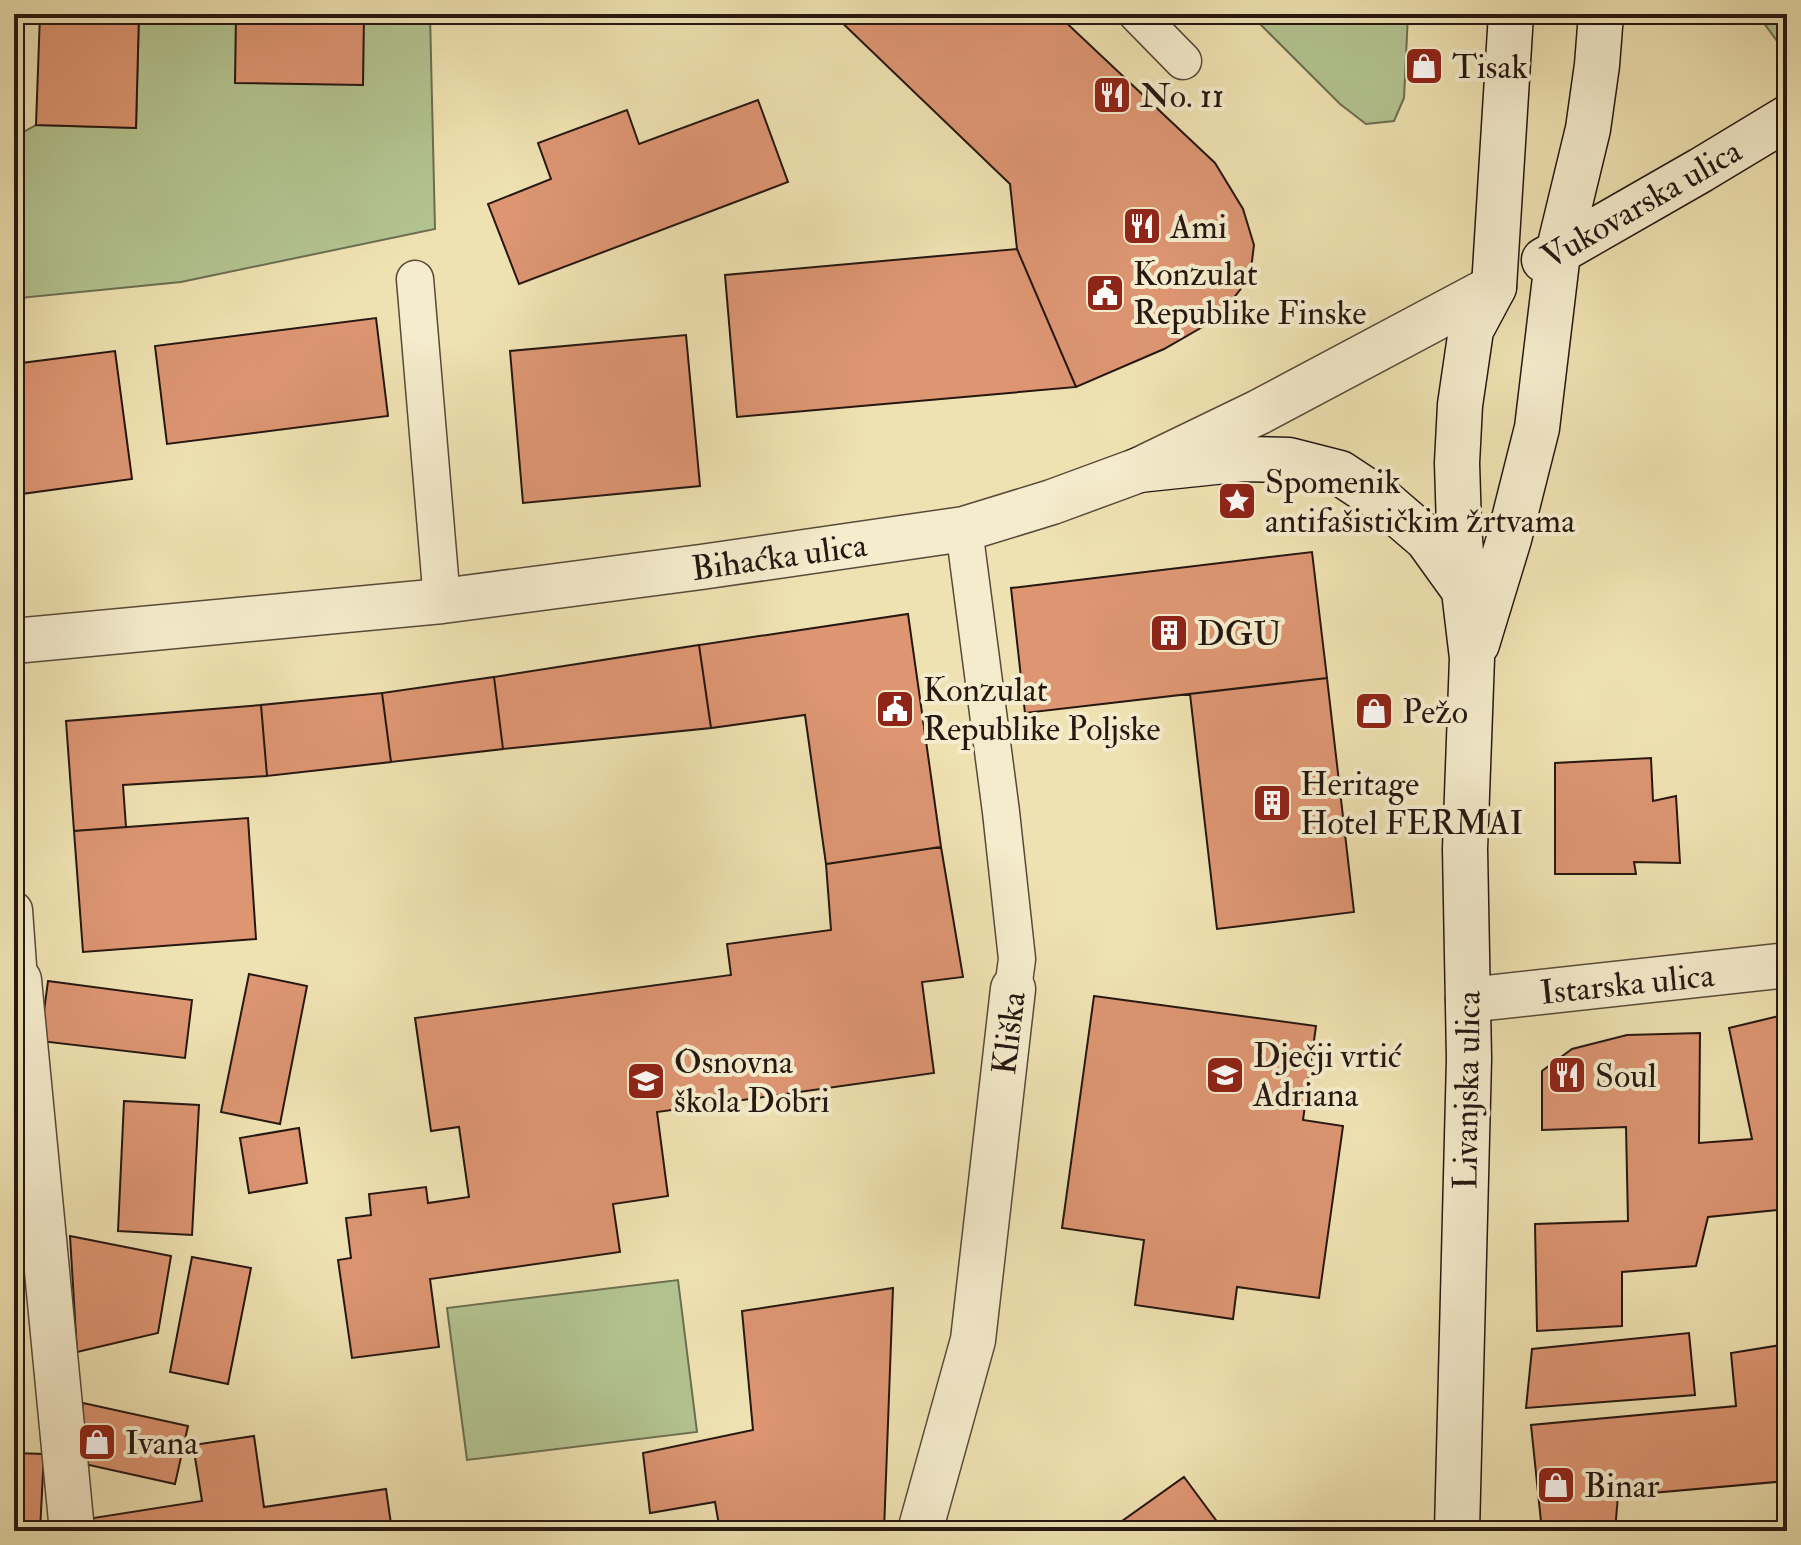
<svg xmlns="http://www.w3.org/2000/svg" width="1801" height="1545" font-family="'IM FELL Double Pica',serif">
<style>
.green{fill:#b3c491;stroke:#6c6e51;stroke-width:2}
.building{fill:#dd9572;stroke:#261711;stroke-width:2}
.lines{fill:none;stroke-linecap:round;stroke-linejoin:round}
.lane-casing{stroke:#584a39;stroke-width:39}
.street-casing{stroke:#584a39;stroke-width:47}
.secondary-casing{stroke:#261711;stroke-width:47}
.lane{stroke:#f5eccd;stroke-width:36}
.street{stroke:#f5eccd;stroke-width:44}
.secondary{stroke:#f5eccd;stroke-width:44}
.labels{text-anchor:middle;stroke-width:8;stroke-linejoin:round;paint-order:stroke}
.poi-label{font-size:34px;fill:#261711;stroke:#f5eccd;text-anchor:start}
.street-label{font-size:34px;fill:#261711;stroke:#f5eccd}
</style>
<rect width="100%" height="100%" fill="#efe2b2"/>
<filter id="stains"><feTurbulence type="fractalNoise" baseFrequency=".0025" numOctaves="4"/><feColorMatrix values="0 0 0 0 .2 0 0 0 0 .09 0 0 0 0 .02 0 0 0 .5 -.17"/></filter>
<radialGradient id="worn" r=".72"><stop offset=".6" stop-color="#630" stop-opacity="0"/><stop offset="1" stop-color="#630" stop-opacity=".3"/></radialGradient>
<path class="green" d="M 139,14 L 430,14 L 435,229 L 181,282 L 20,298 L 14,251 L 14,137 L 36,125 L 136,128 Z
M 1250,14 L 1408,14 L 1404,98 L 1394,121 L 1366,124 L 1340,104 Z
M 1734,14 L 1787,14 L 1787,47 L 1783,49 L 1763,22 Z
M 678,1280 L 697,1432 L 467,1460 L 447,1308 Z"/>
<path class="building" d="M 40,14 L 139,14 L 136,128 L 36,125 Z
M 236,14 L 364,14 L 363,85 L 235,83 Z
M 833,14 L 1057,14 L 1215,163 L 1243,209 L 1254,245 L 1250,277 L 1218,318 L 1164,349 L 1076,387 L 1017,249 L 1010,184 Z
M 758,100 L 788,182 L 519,284 L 488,204 L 551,179 L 538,143 L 627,110 L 639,144 Z
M 1017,249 L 1076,387 L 737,417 L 725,275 Z
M 376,318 L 388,416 L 167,444 L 155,346 Z
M 686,335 L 700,486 L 523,503 L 510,351 Z
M 115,351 L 132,479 L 14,495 L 14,364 Z
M 1312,552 L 1327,678 L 1025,713 L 1011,588 Z
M 908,614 L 941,847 L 826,864 L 805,715 L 711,728 L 699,645 Z
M 699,645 L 711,728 L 503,749 L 494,677 Z
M 494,677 L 503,749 L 391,762 L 382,693 Z
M 1327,678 L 1354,912 L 1217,929 L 1190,694 Z
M 382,693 L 391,762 L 267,776 L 261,705 Z
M 261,705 L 267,776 L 123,785 L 126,827 L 74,831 L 66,721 Z
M 1651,758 L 1653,801 L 1676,796 L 1680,863 L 1634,862 L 1636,874 L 1555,874 L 1555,763 Z
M 248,818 L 256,939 L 83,952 L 74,831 Z
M 941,847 L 963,977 L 922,982 L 934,1073 L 657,1112 L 668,1196 L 613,1204 L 620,1252 L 430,1279 L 439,1347 L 352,1358 L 338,1260 L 351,1258 L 346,1218 L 371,1215 L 369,1194 L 426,1187 L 428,1203 L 469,1197 L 459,1127 L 431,1131 L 415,1018 L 731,975 L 727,944 L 831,930 L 826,864 Z
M 249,974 L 307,986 L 280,1124 L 221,1112 Z
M 48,981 L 192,1000 L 185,1058 L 40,1041 Z
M 1094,996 L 1316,1026 L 1303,1120 L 1343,1126 L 1319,1298 L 1237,1287 L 1233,1319 L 1135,1305 L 1144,1240 L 1062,1228 Z
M 1787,1014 L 1787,1209 L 1708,1217 L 1696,1266 L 1622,1272 L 1622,1326 L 1537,1331 L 1535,1224 L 1628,1221 L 1626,1127 L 1542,1130 L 1542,1071 L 1572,1049 L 1627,1035 L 1700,1033 L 1699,1143 L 1752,1139 L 1729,1028 Z
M 124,1101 L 199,1105 L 192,1235 L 118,1231 Z
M 299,1128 L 307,1183 L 249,1193 L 240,1138 Z
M 14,1196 L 23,1280 L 14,1282 Z
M 70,1236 L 171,1256 L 158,1333 L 77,1352 Z
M 192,1257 L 251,1268 L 228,1384 L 170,1372 Z
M 893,1288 L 884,1531 L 720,1531 L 715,1502 L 650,1513 L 643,1453 L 753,1430 L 742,1311 Z
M 1689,1333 L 1695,1395 L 1526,1408 L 1532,1349 Z
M 1787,1344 L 1787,1481 L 1618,1496 L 1615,1531 L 1542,1531 L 1531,1425 L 1736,1406 L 1731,1353 Z
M 83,1403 L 188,1426 L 175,1484 L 71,1461 Z
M 254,1436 L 264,1507 L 386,1489 L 392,1531 L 89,1531 L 87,1519 L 202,1501 L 193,1445 Z
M 14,1453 L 44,1454 L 40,1531 L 14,1531 Z
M 1184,1477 L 1224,1531 L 1108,1531 Z"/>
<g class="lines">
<defs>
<path id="lane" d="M 1137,14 L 1183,61
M 415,279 L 442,601
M 964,529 L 1001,812 L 1017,959 L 1013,989
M 14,910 L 19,980"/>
<path id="street" d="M 14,641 L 442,601 L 701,567 L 964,529 L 1052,502 L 1139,470 L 1259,412 L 1494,287
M 19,980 L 72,1531
M 1468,1000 L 1787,965
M 920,1531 L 973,1340 L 1013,989"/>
<path id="secondary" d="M 1544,260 L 1701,170 L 1787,118
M 1139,470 L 1244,459 L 1289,460 L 1340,473 L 1384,502 L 1427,539 L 1463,589
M 1477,644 L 1509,539 L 1537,428 L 1558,253 L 1588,129 L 1597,65 L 1601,14
M 1457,1531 L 1469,1059 L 1465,849 L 1472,658 L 1464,591 L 1459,527 L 1457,463 L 1460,405 L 1471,330 L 1494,287 L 1511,14"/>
</defs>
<use href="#lane" class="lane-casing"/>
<use href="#street" class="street-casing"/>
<use href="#secondary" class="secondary-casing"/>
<use href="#lane" class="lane"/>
<use href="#street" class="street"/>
<use href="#secondary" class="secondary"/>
</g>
<defs>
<symbol id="shop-square" viewBox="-11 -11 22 22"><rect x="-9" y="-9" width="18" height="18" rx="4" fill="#8f2418" stroke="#f5eccd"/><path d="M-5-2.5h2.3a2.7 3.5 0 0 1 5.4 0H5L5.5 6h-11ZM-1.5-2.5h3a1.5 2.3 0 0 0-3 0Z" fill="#fff"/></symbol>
<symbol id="restaurant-square" viewBox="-11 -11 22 22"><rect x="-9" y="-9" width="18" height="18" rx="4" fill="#8f2418" stroke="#f5eccd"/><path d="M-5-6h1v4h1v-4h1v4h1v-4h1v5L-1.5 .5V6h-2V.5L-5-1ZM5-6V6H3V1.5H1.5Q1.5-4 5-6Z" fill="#fff"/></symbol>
<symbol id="civic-square" viewBox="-11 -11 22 22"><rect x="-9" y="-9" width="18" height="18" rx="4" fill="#8f2418" stroke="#f5eccd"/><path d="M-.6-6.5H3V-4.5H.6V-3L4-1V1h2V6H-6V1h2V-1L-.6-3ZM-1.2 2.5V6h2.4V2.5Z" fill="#fff"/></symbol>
<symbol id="sight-square" viewBox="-11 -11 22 22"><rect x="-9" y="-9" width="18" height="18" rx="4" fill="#8f2418" stroke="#f5eccd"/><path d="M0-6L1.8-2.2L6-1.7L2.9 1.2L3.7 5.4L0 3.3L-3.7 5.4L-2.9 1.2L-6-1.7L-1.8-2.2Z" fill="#fff"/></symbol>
<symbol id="building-square" viewBox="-11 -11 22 22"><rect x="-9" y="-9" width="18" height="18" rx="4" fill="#8f2418" stroke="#f5eccd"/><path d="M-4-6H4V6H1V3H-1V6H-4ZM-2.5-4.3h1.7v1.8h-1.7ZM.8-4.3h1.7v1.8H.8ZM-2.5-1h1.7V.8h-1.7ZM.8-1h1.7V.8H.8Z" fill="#fff"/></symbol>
<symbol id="school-square" viewBox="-11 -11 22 22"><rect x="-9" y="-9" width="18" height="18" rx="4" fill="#8f2418" stroke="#f5eccd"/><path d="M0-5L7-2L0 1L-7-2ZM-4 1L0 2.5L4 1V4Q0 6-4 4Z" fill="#fff"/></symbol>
</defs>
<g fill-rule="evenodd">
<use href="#shop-square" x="1402" y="44" width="44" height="44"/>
<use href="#restaurant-square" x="1090" y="73" width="44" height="44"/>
<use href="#restaurant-square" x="1120" y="204" width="44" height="44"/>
<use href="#civic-square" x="1083" y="271" width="44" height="44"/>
<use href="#sight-square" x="1215" y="479" width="44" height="44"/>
<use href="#building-square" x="1147" y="611" width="44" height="44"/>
<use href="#civic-square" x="873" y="687" width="44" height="44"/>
<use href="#shop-square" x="1352" y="689" width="44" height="44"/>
<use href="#building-square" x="1250" y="781" width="44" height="44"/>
<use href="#school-square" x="1203" y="1053" width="44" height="44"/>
<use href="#restaurant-square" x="1545" y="1053" width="44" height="44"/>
<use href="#school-square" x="624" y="1059" width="44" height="44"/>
<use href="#shop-square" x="75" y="1420" width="44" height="44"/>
<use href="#shop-square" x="1534" y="1463" width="44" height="44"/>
</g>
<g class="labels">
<g class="poi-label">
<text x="1452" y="78">Tisak</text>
<text x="1140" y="107">No. 11</text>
<text x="1170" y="238">Ami</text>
<text x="1133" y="285">Konzulat<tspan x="1133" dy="39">Republike Finske</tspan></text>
<text x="1265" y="493">Spomenik<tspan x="1265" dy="39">antifašističkim žrtvama</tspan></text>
<text x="1197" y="645">DGU</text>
<text x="923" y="701">Konzulat<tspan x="923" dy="39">Republike Poljske</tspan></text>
<text x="1402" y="723">Pežo</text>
<text x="1300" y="795">Heritage<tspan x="1300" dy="39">Hotel FERMAI</tspan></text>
<text x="1253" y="1067">Dječji vrtić<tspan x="1253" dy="39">Adriana</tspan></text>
<text x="674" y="1073">Osnovna<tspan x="674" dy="39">škola Dobri</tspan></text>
<text x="1595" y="1087">Soul</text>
<text x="125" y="1454">Ivana</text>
<text x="1584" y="1497">Binar</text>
</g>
<g class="street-label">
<text transform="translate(1641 203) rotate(-30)" y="12">Vukovarska ulica</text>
<text transform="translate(779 556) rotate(-8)" y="12">Bihaćka ulica</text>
<text transform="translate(1627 983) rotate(-6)" y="12">Istarska ulica</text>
<text transform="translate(1008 1033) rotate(-83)" y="12">Kliška</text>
<text transform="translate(1466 1090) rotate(-89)" y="12">Livanjska ulica</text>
</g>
</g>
<rect width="1801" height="1545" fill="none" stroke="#efe2b2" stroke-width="48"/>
<rect x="16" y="16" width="1769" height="1513" fill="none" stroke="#261711" stroke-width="4"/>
<rect x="24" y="24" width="1753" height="1497" fill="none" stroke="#261711" stroke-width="2"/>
<rect width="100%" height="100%" filter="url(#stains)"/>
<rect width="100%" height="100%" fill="url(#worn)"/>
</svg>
